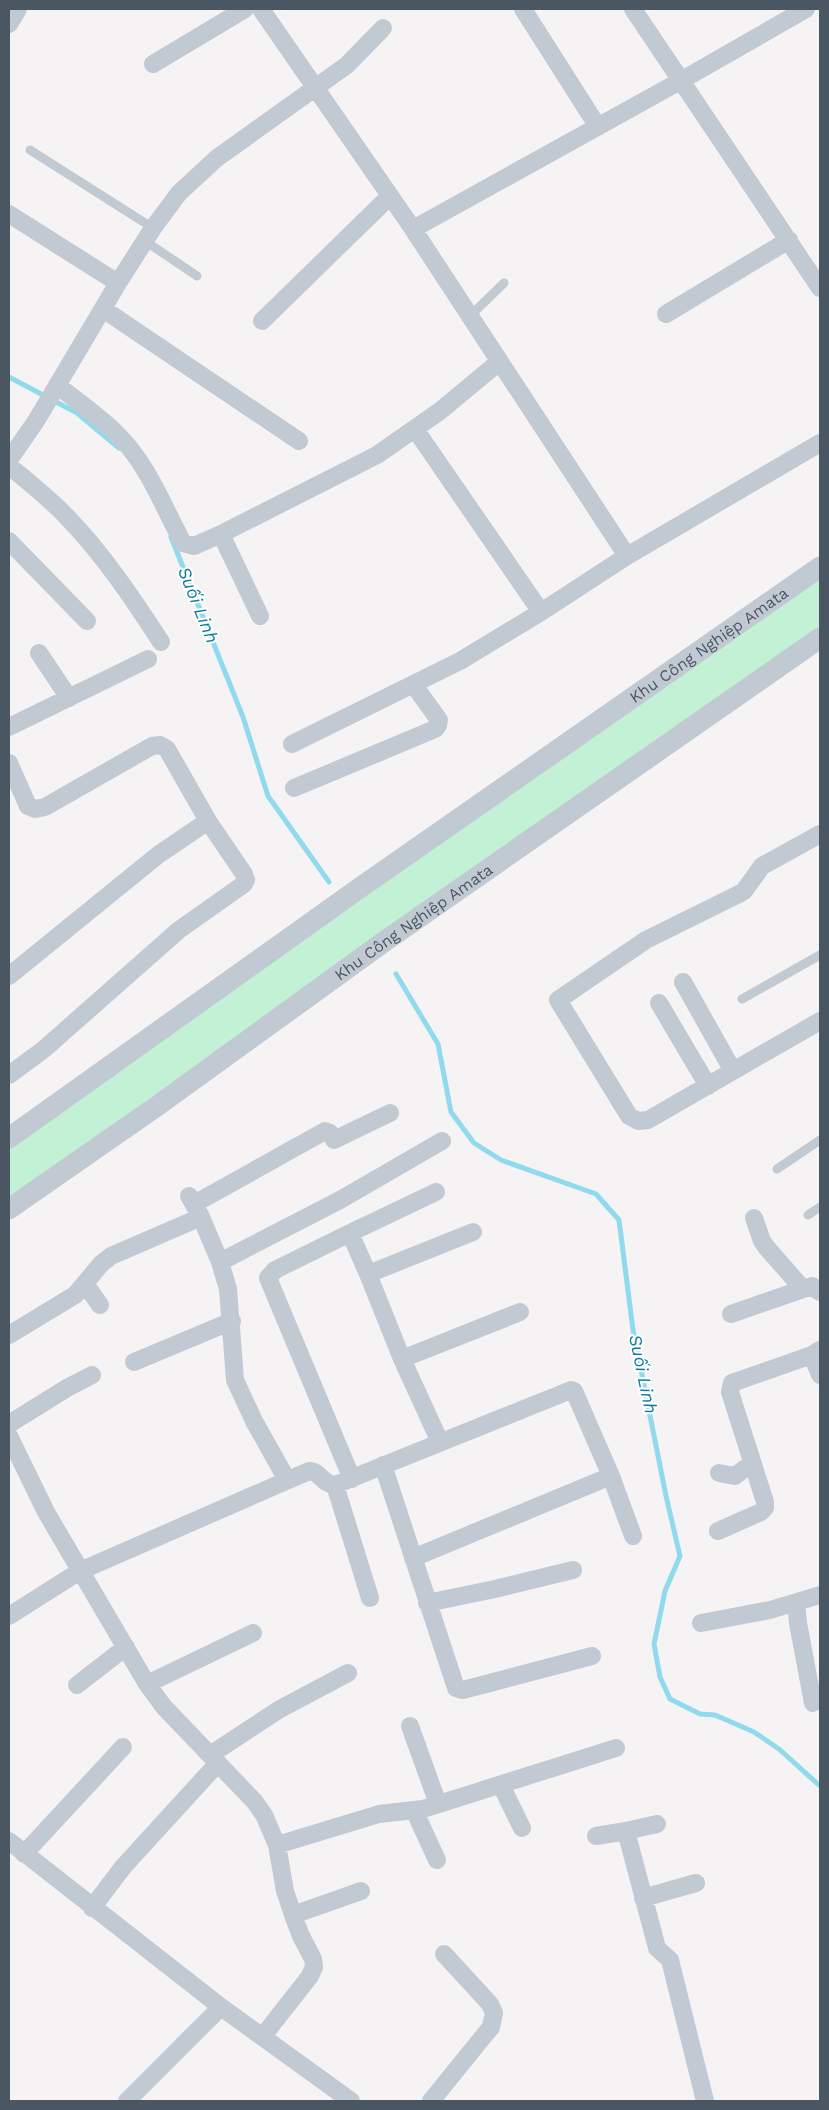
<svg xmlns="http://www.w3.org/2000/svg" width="829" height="2110" font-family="'Work Sans',sans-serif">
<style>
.green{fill:#c3f1d5}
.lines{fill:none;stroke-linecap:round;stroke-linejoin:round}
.stream{stroke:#90daee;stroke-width:5}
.service{stroke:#c1cad2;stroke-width:9}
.minor{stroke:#c1cad2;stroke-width:18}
.tertiary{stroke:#c1cad2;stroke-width:21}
.labels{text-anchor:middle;stroke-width:4;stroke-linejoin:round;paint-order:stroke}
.street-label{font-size:16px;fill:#4a5661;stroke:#fff}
.water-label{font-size:18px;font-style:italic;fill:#0c7c9b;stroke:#fff}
</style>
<rect width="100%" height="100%" fill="#f5f3f3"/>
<path class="green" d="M 820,578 L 820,627 L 584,790 L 9,1198 L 9,1149 L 342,912 Z"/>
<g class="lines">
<path class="stream" d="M 9,377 L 77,413 L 119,448
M 171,537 L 243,717 L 268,796 L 329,882
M 396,974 L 438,1044 L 451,1112 L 474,1143 L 501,1160 L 596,1194 L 619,1220 L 633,1330 L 666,1496 L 680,1556 L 665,1591 L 654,1644 L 660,1677 L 670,1699 L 700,1714 L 715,1715 L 754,1732 L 779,1749 L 820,1786"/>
<path class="service" d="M 30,150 L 153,228
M 145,241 L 197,276
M 469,317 L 504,283
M 742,999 L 820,955
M 777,1169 L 820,1140
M 808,1215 L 820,1207"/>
<path class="minor" d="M 261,9 L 413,229 L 627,556
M 523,9 L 598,127
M 633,9 L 820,288
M 9,24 L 18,9
M 153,64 L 245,9
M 9,214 L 118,283
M 413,229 L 682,80 L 806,9
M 103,309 L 299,441
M 666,314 L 789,240
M 262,321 L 389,197
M 57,385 C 77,401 99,416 117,434 C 147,463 163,506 183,543 L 194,546 L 221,534 L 377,455 L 440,411 L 499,362
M 415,429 L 541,612
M 9,460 L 36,421 L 118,283 L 153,228 L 179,193 L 217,158 L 347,65 L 383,28
M 9,466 C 29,482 49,498 67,517 C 103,554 133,599 161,642
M 221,534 L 260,616
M 9,541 L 87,621
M 39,653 L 69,698
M 9,727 L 148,659
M 292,744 L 460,661 L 541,612 L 627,556 L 820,443
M 9,763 L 28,806 L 35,809 L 45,807 L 152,746 L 160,745 L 167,749 L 208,821 L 244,874 L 246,880 L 244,884 L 179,930 L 43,1050 L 9,1075
M 294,788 L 435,729 L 438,725 L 439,720 L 413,684
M 820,834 L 762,866 L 744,891 L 739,894 L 646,940 L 558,1000 L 629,1116 L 638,1121 L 648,1120 L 820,1021
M 9,976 L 158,855 L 208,821
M 683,982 L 733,1071
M 659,1003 L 708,1086
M 189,1196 L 201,1217 L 220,1262 L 228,1289 L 235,1380 L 254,1421 L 287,1480
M 194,1204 L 325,1131 L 330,1133 L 334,1140 L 336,1139 L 390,1113
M 754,1218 L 762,1241 L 767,1248 L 803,1289
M 350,1233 L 436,1192
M 220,1262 L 340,1200 L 442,1141
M 85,1284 L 100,1305
M 731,1314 L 812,1286 L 820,1292
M 9,1335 L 75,1295 L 101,1264 L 111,1256 L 201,1217
M 812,1355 L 820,1375
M 402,1359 L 520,1312
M 134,1362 L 232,1321
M 9,1424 L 67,1388 L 92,1375
M 9,1436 L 46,1512 L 147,1684 L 164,1707 L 255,1802 L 264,1815 L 277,1845 L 285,1891 L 293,1915 L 301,1936 L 313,1959 L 314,1967 L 310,1976 L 263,2036
M 440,1442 L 402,1359 L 368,1274 L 473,1232
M 383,1465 L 456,1688 L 463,1690 L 592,1656
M 719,1473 L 735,1476 L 744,1469 L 754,1468
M 352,1479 L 268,1278 L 275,1270 L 350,1233 L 368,1274
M 335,1485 L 370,1598
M 718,1531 L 761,1512 L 765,1508 L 765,1502 L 730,1392 L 732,1383 L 812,1355 L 820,1350
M 413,1558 L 611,1476
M 427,1603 L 495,1589 L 573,1570
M 796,1603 L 798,1623 L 813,1703
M 9,1616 L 80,1571 L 309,1471 C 320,1471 322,1484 335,1485 L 571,1390 L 574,1391 L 611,1476 L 633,1536
M 701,1623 L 770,1610 L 820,1595
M 147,1684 L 253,1633
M 77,1685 L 126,1647
M 410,1726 L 438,1804
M 210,1755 L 280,1709 L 348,1673
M 501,1785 L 522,1828
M 414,1810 L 437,1860
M 626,1831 L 657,1824
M 596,1836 L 626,1831 L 657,1948 L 670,1960 L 705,2101
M 9,1841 L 221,2007 L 351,2101
M 277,1845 L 379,1814 L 423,1809 L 616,1748
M 24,1854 L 123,1747
M 643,1898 L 696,1883
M 92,1908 L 123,1867 L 218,1763
M 293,1915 L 361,1891
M 127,2101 L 221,2007
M 431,2101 L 491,2027 L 494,2013 L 490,2004 L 444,1954"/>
<g class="tertiary">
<path id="s1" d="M 9,1138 L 361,887 L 820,567"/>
<path id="s2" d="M 9,1209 L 157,1106 L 385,941 L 820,638"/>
</g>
</g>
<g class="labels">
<g class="street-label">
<text dy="6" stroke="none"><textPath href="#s1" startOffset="856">Khu Công Nghiệp Amata</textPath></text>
<text dy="6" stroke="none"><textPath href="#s2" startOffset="496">Khu Công Nghiệp Amata</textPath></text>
</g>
<g class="water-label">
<text transform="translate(198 605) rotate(68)" y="6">Suối Linh</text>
<text transform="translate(643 1374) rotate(78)" y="6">Suối Linh</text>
</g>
</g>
<rect width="829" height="2110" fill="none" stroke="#4a5661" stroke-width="20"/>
</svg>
